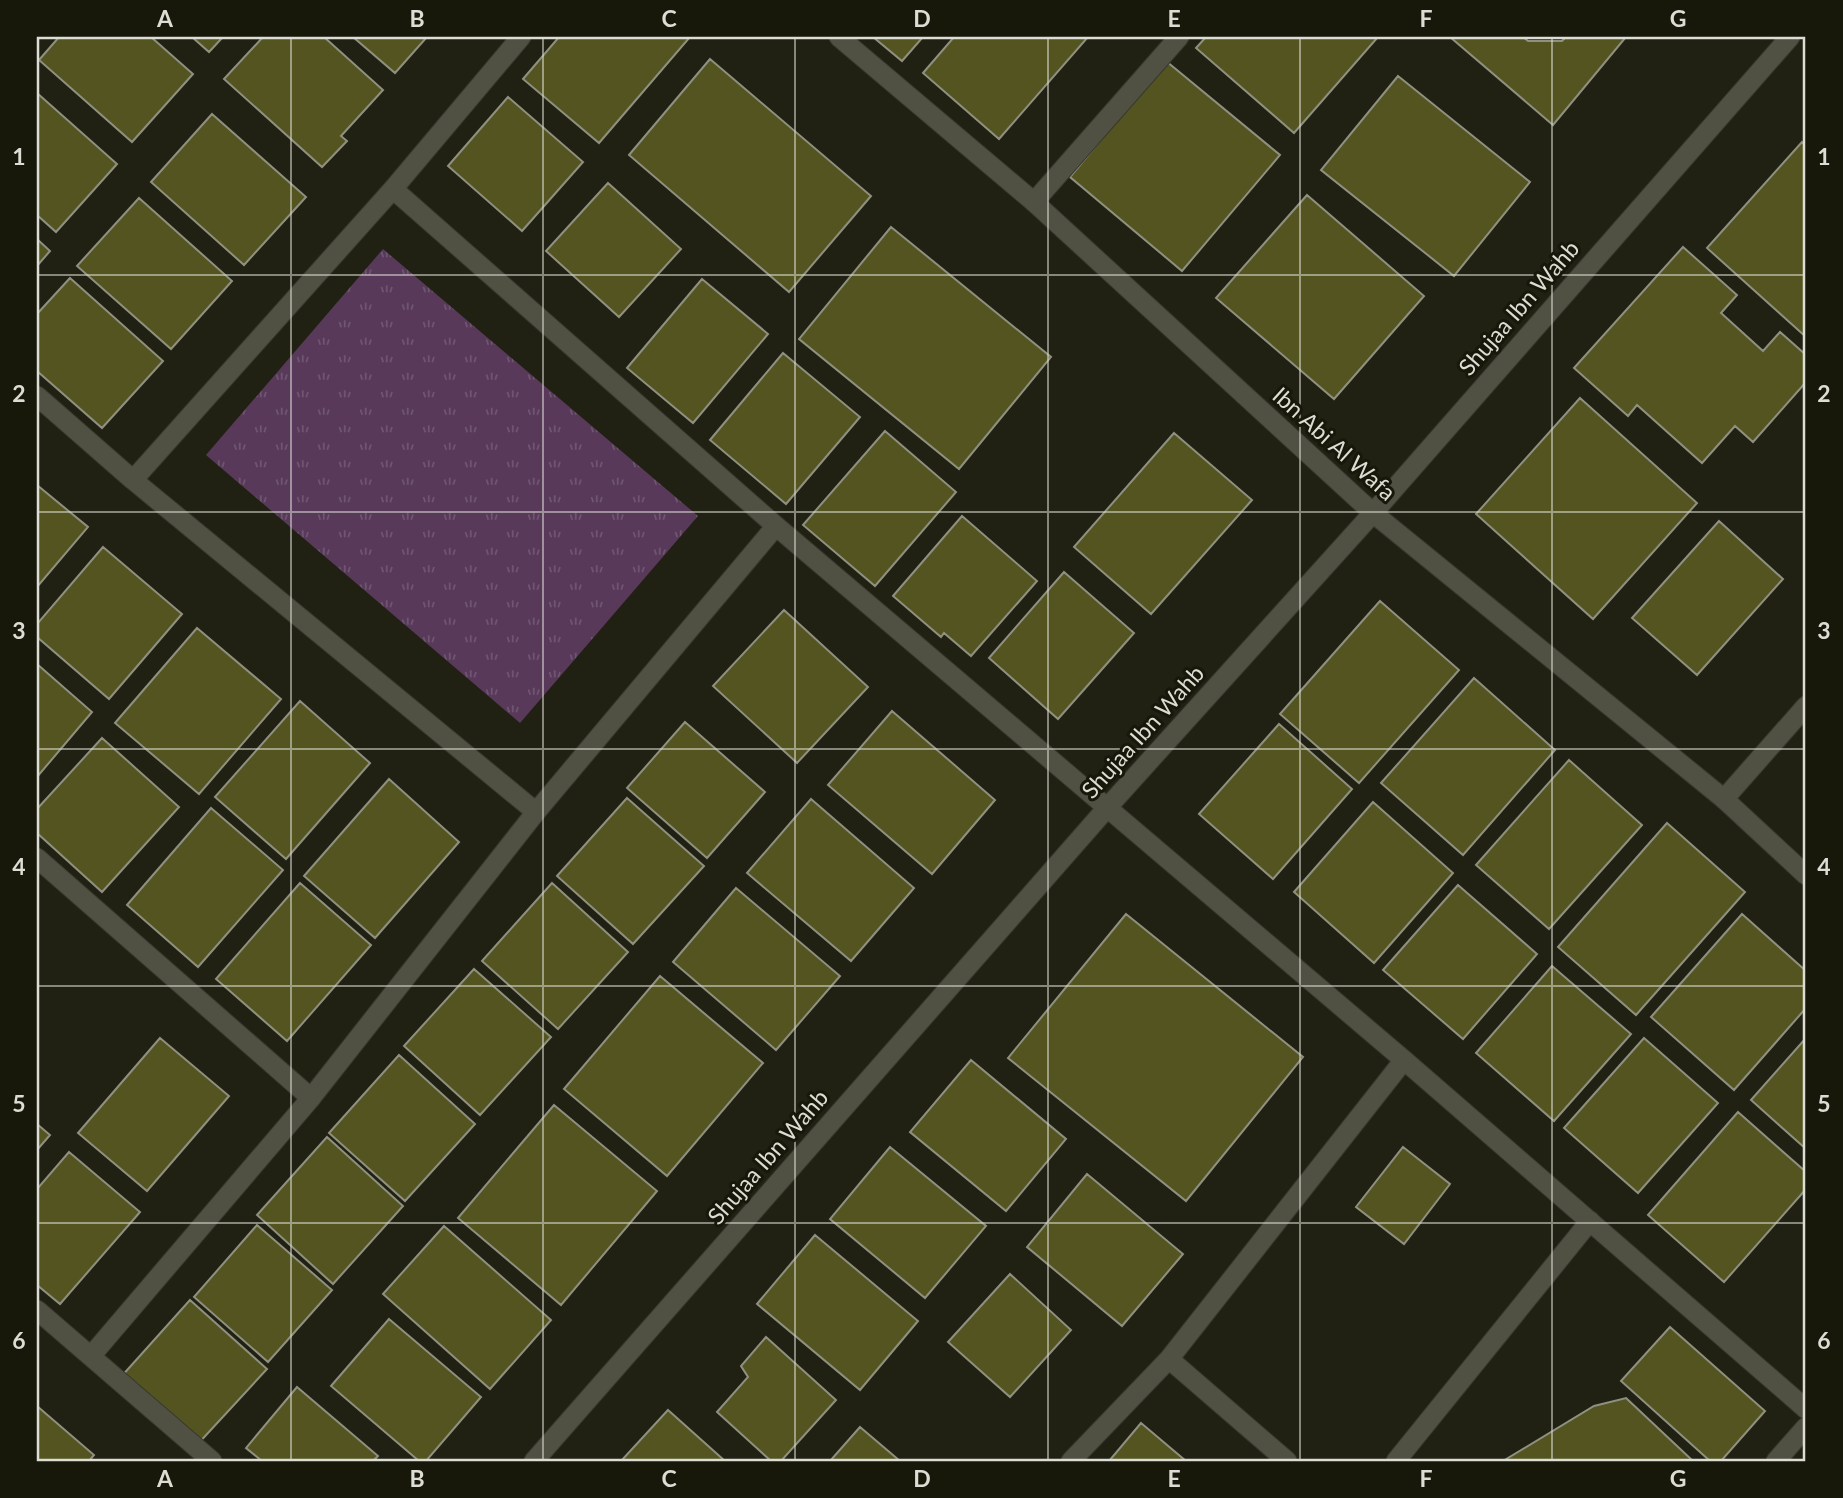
<svg xmlns="http://www.w3.org/2000/svg" width="1843" height="1498" font-family="Lato,sans-serif">
<style>
.park{fill:url(#park-tufts)}
.building{fill:#545421;stroke:#8f9080;stroke-width:2}
.lines{fill:none;stroke-linecap:round;stroke-linejoin:round}
.service-casing{stroke:#383830;stroke-width:21}
.minor-casing{stroke:#383830;stroke-width:21}
.tertiary-casing{stroke:#383830;stroke-width:21}
.service{stroke:#515143;stroke-width:19}
.minor{stroke:#515143;stroke-width:19}
.tertiary{stroke:#515143;stroke-width:19}
.grid{fill:none;stroke:#dcddd4;stroke-width:2;stroke-opacity:0.55}
.labels{text-anchor:middle;stroke-width:6;stroke-linejoin:round;paint-order:stroke}
.street-label{font-size:23px;fill:#dcddd4;stroke:#17170a}
.neatline{fill:none;stroke:#dcddd4;stroke-width:2.5}
.grid-label{font-size:23px;text-anchor:middle;font-weight:bold;fill:#dcddd4}
</style>
<defs>
<pattern id="park-tufts" width="24" height="20" patternUnits="userSpaceOnUse" patternTransform="scale(1.75)"><rect width="24" height="20" fill="#58395a"/><path d="M3 7l-1-3M5 7V3M7 7l1-3M15 17l-1-3M17 17v-4M19 17l1-3" fill="none" stroke="#6f5571"/></pattern>
</defs>
<rect width="100%" height="100%" fill="#202013"/>
<path class="park" d="M 383,249 L 698,516 L 520,723 L 206,455 Z"/>
<path class="building" d="M 59,37 L 151,37 L 193,74 L 132,142 L 39,60 Z
M 192,37 L 223,37 L 209,52 Z
M 263,37 L 324,37 L 383,90 L 341,136 L 347,141 L 322,167 L 224,79 Z
M 353,37 L 427,37 L 395,73 Z
M 559,37 L 690,37 L 599,143 L 523,79 Z
M 873,37 L 923,37 L 902,61 Z
M 954,37 L 1088,37 L 999,139 L 923,73 Z
M 1206,37 L 1378,37 L 1294,133 L 1196,48 Z
M 1450,37 L 1523,37 L 1528,41 L 1562,41 L 1566,37 L 1626,37 L 1553,125 Z
M 710,59 L 871,196 L 789,292 L 629,155 Z
M 1166,61 L 1280,155 L 1182,271 L 1070,177 Z
M 1398,76 L 1530,182 L 1454,276 L 1321,170 Z
M 37,93 L 117,164 L 56,232 L 37,215 Z
M 508,97 L 583,162 L 522,231 L 448,166 Z
M 212,114 L 306,197 L 244,265 L 151,182 Z
M 1802,142 L 1806,146 L 1806,337 L 1707,248 Z
M 608,183 L 681,249 L 619,317 L 546,251 Z
M 1307,195 L 1424,296 L 1334,399 L 1216,298 Z
M 139,198 L 232,281 L 171,349 L 77,266 Z
M 891,227 L 1051,357 L 959,469 L 799,339 Z
M 37,239 L 50,251 L 37,266 Z
M 1683,247 L 1737,295 L 1721,313 L 1763,351 L 1780,332 L 1806,355 L 1806,382 L 1753,442 L 1735,426 L 1702,463 L 1637,405 L 1628,416 L 1574,368 Z
M 70,278 L 163,361 L 102,428 L 37,371 L 37,314 Z
M 702,279 L 768,334 L 693,423 L 627,368 Z
M 783,353 L 860,417 L 786,504 L 710,440 Z
M 1580,398 L 1697,503 L 1593,619 L 1476,514 Z
M 885,431 L 956,492 L 875,586 L 803,525 Z
M 1174,433 L 1252,500 L 1151,614 L 1074,547 Z
M 37,485 L 88,527 L 37,587 Z
M 962,516 L 1037,581 L 971,656 L 944,633 L 941,637 L 893,596 Z
M 1719,521 L 1783,579 L 1697,675 L 1632,618 Z
M 103,547 L 182,614 L 109,699 L 37,637 L 37,624 Z
M 1064,572 L 1134,633 L 1058,719 L 989,658 Z
M 1380,601 L 1459,670 L 1359,783 L 1280,714 Z
M 784,610 L 868,687 L 797,763 L 713,686 Z
M 197,628 L 281,699 L 199,794 L 115,723 Z
M 37,664 L 92,712 L 37,777 Z
M 1474,678 L 1555,750 L 1463,855 L 1381,783 Z
M 300,701 L 370,763 L 286,859 L 215,797 Z
M 892,711 L 995,800 L 932,874 L 828,785 Z
M 685,722 L 765,792 L 707,858 L 627,788 Z
M 1279,724 L 1352,789 L 1273,879 L 1199,814 Z
M 102,738 L 179,807 L 102,892 L 37,833 L 37,809 Z
M 1569,760 L 1642,825 L 1549,929 L 1476,865 Z
M 389,779 L 459,842 L 375,938 L 304,876 Z
M 627,798 L 704,866 L 633,944 L 557,876 Z
M 811,799 L 914,888 L 851,961 L 747,873 Z
M 1373,802 L 1453,873 L 1374,963 L 1294,892 Z
M 211,808 L 283,870 L 198,967 L 127,905 Z
M 1667,823 L 1745,892 L 1636,1015 L 1558,947 Z
M 300,883 L 371,945 L 287,1041 L 216,979 Z
M 552,883 L 628,952 L 558,1029 L 482,961 Z
M 1458,885 L 1537,954 L 1463,1039 L 1383,970 Z
M 736,888 L 840,976 L 776,1050 L 673,962 Z
M 1126,914 L 1303,1057 L 1186,1201 L 1008,1058 Z
M 1742,914 L 1806,971 L 1806,1008 L 1734,1090 L 1651,1017 Z
M 1552,966 L 1631,1034 L 1554,1121 L 1476,1053 Z
M 474,969 L 551,1037 L 480,1115 L 404,1046 Z
M 660,976 L 763,1063 L 667,1176 L 564,1089 Z
M 160,1038 L 229,1096 L 147,1191 L 78,1133 Z
M 1644,1038 L 1718,1103 L 1638,1193 L 1564,1128 Z
M 1806,1038 L 1806,1149 L 1751,1100 Z
M 399,1055 L 475,1124 L 405,1201 L 329,1133 Z
M 971,1060 L 1066,1139 L 1006,1211 L 910,1132 Z
M 554,1105 L 657,1191 L 561,1305 L 458,1218 Z
M 1738,1112 L 1806,1172 L 1806,1189 L 1724,1282 L 1648,1215 Z
M 37,1124 L 50,1135 L 37,1150 Z
M 327,1137 L 403,1206 L 333,1284 L 257,1215 Z
M 890,1147 L 986,1226 L 925,1298 L 830,1219 Z
M 1403,1147 L 1450,1184 L 1404,1244 L 1356,1207 Z
M 69,1152 L 140,1212 L 60,1304 L 37,1285 L 37,1189 Z
M 1087,1174 L 1183,1254 L 1122,1326 L 1027,1247 Z
M 257,1225 L 332,1290 L 268,1362 L 194,1297 Z
M 444,1226 L 551,1320 L 490,1389 L 383,1294 Z
M 815,1235 L 918,1321 L 860,1390 L 757,1304 Z
M 1010,1274 L 1071,1330 L 1010,1397 L 948,1342 Z
M 190,1300 L 267,1369 L 196,1446 L 120,1378 Z
M 389,1319 L 481,1397 L 426,1461 L 419,1461 L 331,1386 Z
M 1670,1327 L 1765,1411 L 1721,1461 L 1710,1461 L 1621,1381 Z
M 766,1337 L 836,1400 L 781,1461 L 771,1461 L 717,1412 L 748,1377 L 741,1366 Z
M 297,1387 L 378,1456 L 373,1461 L 262,1461 L 246,1448 Z
M 1626,1398 L 1693,1461 L 1503,1461 L 1594,1406 Z
M 37,1406 L 94,1455 L 89,1461 L 37,1461 Z
M 668,1410 L 725,1461 L 621,1461 Z
M 1141,1423 L 1186,1461 L 1109,1461 Z
M 860,1427 L 900,1461 L 830,1461 Z"/>
<g class="lines">
<defs>
<path id="service" d="M 393,189 L 776,526 L 1404,1060 L 1806,1409
M 1034,202 L 1179,37
M 37,396 L 133,480 L 536,812
M 133,480 L 393,189 L 521,37
M 1724,799 L 1806,706
M 37,1310 L 212,1461
M 91,1356 L 311,1098 L 536,812 L 776,526
M 1169,1359 L 1287,1461
M 1071,1461 L 1169,1359 L 1404,1060
M 1776,1461 L 1806,1427"/>
<path id="minor" d="M 839,37 L 1034,202 L 1373,513 L 1724,799 L 1806,875
M 37,858 L 311,1098
M 1396,1461 L 1590,1221"/>
<path id="tertiary" d="M 534,1461 L 1106,809 L 1373,513 L 1790,37"/>
</defs>
<use href="#service" class="service-casing"/>
<use href="#minor" class="minor-casing"/>
<use href="#tertiary" class="tertiary-casing"/>
<use href="#service" class="service"/>
<use href="#minor" class="minor"/>
<use href="#tertiary" class="tertiary"/>
</g>
<path class="grid" d="M 291,37 L 291,1461M 543,37 L 543,1461M 795,37 L 795,1461M 1048,37 L 1048,1461M 1300,37 L 1300,1461M 1552,37 L 1552,1461M 37,275 L 1806,275M 37,512 L 1806,512M 37,749 L 1806,749M 37,986 L 1806,986M 37,1223 L 1806,1223"/>
<g class="labels">
<g class="street-label">
<text transform="translate(1519 308) rotate(-49)" y="8">Shujaa Ibn Wahb</text>
<text transform="translate(1334 444) rotate(42)" y="8">Ibn Abi Al Wafa</text>
<text transform="translate(1143 732) rotate(-48)" y="8">Shujaa Ibn Wahb</text>
<text transform="translate(768 1157) rotate(-49)" y="8">Shujaa Ibn Wahb</text>
</g>
</g>
<rect width="1843" height="1498" fill="none" stroke="#17170a" stroke-width="77"/>
<rect x="38" y="38" width="1766" height="1422" class="neatline"/>
<g class="grid-label">
<text x="165" y="27">A</text>
<text x="417" y="27">B</text>
<text x="669" y="27">C</text>
<text x="922" y="27">D</text>
<text x="1174" y="27">E</text>
<text x="1426" y="27">F</text>
<text x="1678" y="27">G</text>
<text x="19" y="165">1</text>
<text x="1824" y="165">1</text>
<text x="19" y="402">2</text>
<text x="1824" y="402">2</text>
<text x="19" y="639">3</text>
<text x="1824" y="639">3</text>
<text x="19" y="875">4</text>
<text x="1824" y="875">4</text>
<text x="19" y="1112">5</text>
<text x="1824" y="1112">5</text>
<text x="19" y="1349">6</text>
<text x="1824" y="1349">6</text>
<text x="165" y="1487">A</text>
<text x="417" y="1487">B</text>
<text x="669" y="1487">C</text>
<text x="922" y="1487">D</text>
<text x="1174" y="1487">E</text>
<text x="1426" y="1487">F</text>
<text x="1678" y="1487">G</text>
</g>
</svg>
